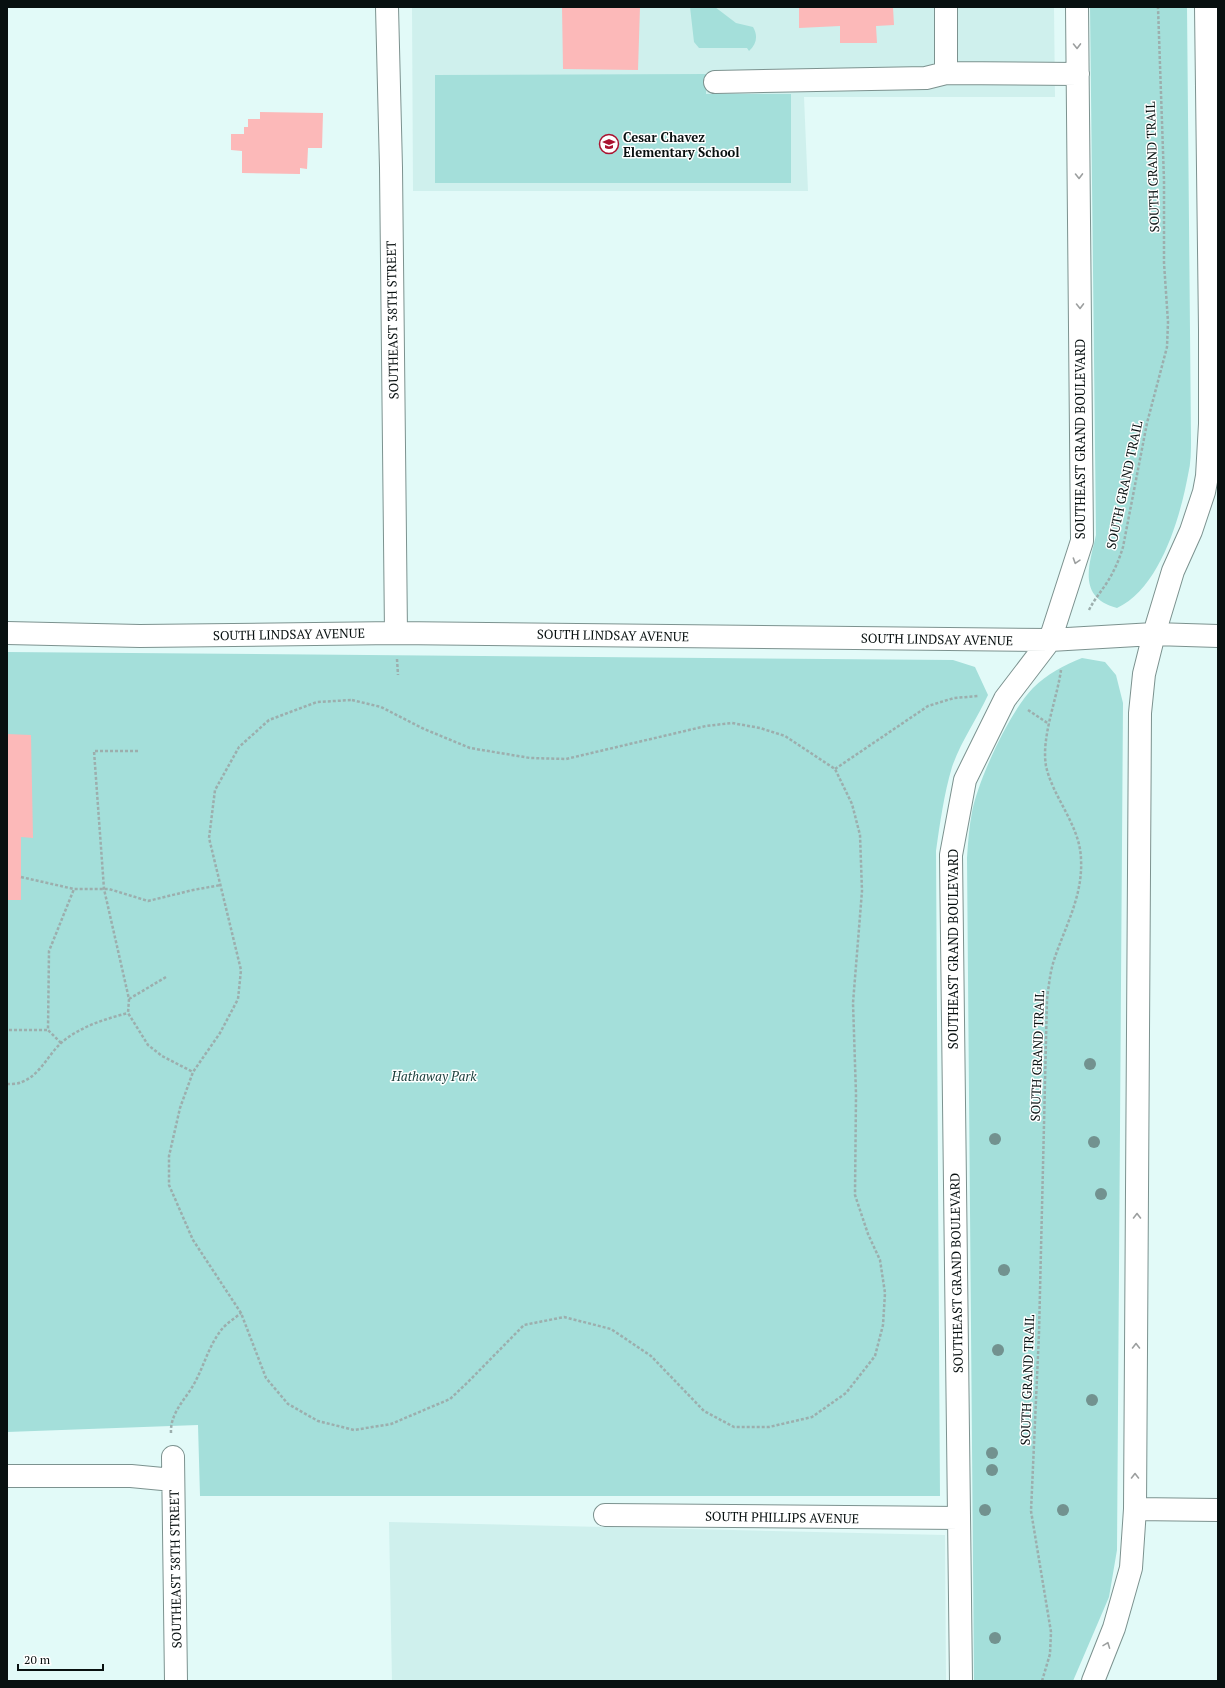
<svg xmlns="http://www.w3.org/2000/svg" width="1225" height="1688" font-family="'PT Serif',serif">
<style>
.built{fill:#cff0ed}
.green{fill:#a4dfda}
.building{fill:#fcb9b9}
.lines{fill:none;stroke-linecap:round;stroke-linejoin:round}
.minor-casing{stroke:#7c928f;stroke-width:24}
.path{stroke:#9caead;stroke-width:2.5;stroke-dasharray:3 2;stroke-linecap:butt}
.minor{stroke:#fff;stroke-width:22}
.tree{fill:#72928f}
.oneway{stroke:#9c9f9f}
.labels{text-anchor:middle;stroke-width:3;stroke-linejoin:round;paint-order:stroke}
.poi-label{font-size:13px;font-weight:bold;fill:#081010;stroke:#fff;text-anchor:start}
.street-label{font-size:13px;fill:#081010;stroke:#fff}
.park-label{font-size:13px;font-style:italic;fill:#173c39;stroke:#fff}
</style>
<rect width="100%" height="100%" fill="#e2faf8"/>
<path class="built" d="M 412,7 L 1054,7 L 1055,97 L 804,97 L 808,191 L 413,191 Z
M 389,1522 L 945,1535 L 946,1681 L 392,1681 Z"/>
<path class="green" d="M 690,7 L 715,7 L 736,23 L 753,27 C 758,35 757,44 749,51 L 747,48 L 699,48 L 694,42 Z
M 1090,7 L 1187,7 L 1191,439 C 1191,451 1191,463 1188,475 C 1180,518 1160,588 1117,608 C 1077,597 1089,566 1096,535 Z
M 706,74 L 706,94 L 791,94 L 791,183 L 435,183 L 435,75 Z
M 7,652 L 953,660 L 975,667 L 988,695 C 977,719 961,741 952,767 C 944,794 940,823 936,851 L 940,1496 L 200,1496 L 198,1425 L 7,1432 Z
M 1082,658 L 1105,662 L 1116,675 L 1123,703 L 1117,1550 L 1109,1597 L 1073,1681 L 974,1681 L 967,858 C 968,843 969,827 972,812 C 978,780 1010,711 1033,688 C 1047,674 1064,665 1082,658 Z"/>
<path class="building" d="M 562,7 L 640,7 L 638,70 L 563,69 Z
M 799,7 L 893,7 L 894,25 L 876,26 L 877,43 L 840,43 L 840,26 L 799,28 Z
M 260,112 L 323,113 L 322,148 L 308,148 L 307,169 L 300,168 L 300,174 L 242,173 L 242,151 L 231,150 L 231,134 L 244,134 L 244,127 L 248,127 L 248,119 L 260,119 Z
M 7,734 L 31,735 L 33,838 L 21,837 L 21,900 L 7,900 Z"/>
<g class="lines">
<defs>
<path id="minor" d="M 387,7 L 391,168 L 396,633
M 946,7 L 946,73 L 1078,74
M 715,82 L 926,78 L 946,73
M 7,633 L 140,636 L 396,633 L 1050,640 L 1154,634 L 1218,636
M 173,1457 L 176,1681
M 7,1476 L 131,1476 L 173,1480
M 1135,1509 L 1218,1510
M 605,1515 L 959,1518
M 961,1681 L 951,855 L 965,780 L 1005,699 L 1050,640 L 1082,541 L 1077,7
M 1093,1681 L 1114,1628 L 1131,1568 L 1135,1509 L 1140,713 L 1144,674 L 1154,634 L 1173,571 L 1191,531 L 1204,492 L 1207,476 L 1210,424 L 1210,330 L 1206,7"/>
</defs>
<use href="#minor" class="minor-casing"/>
<path class="path" d="M 1089,610 C 1094,600 1100,593 1106,584 C 1114,572 1119,560 1123,547 L 1147,423 L 1167,347 L 1168,322 L 1164,263 L 1164,180 L 1158,7
M 397,659 L 398,675
M 352,700 L 381,707 L 424,729 L 470,748 L 530,758 L 566,759 L 706,726 L 732,723 L 760,728 L 785,736 L 835,769 L 852,804 L 860,835 L 862,891 L 853,1003 L 856,1094 L 855,1195 L 868,1234 L 880,1260 L 885,1293 L 883,1325 L 875,1356 L 846,1393 L 812,1417 L 769,1427 L 734,1427 L 704,1411 L 651,1356 L 611,1329 L 564,1317 L 524,1325 L 468,1382 L 450,1399 L 391,1424 L 354,1430 L 318,1421 L 288,1404 L 266,1378 L 241,1313 L 193,1240 L 169,1185 L 169,1156 L 180,1108 L 193,1072 L 220,1033 L 238,999 L 241,970 L 209,838 L 215,790 L 239,747 L 269,720 L 317,702 Z
M 1028,710 L 1049,724
M 138,751 L 94,751 L 104,889 L 129,999 L 128,1013 L 148,1045 L 162,1056 L 193,1072
M 835,769 L 928,706 L 954,698 L 978,696
M 21,877 L 74,889 L 109,889 L 148,901 L 193,890 L 221,885
M 129,999 L 166,977
M 9,1030 L 48,1030
M 61,1043 L 48,1030 L 49,951 L 74,889
M 7,1084 C 12,1084 18,1084 22,1082 C 40,1075 48,1055 61,1043 C 79,1027 105,1019 128,1013
M 171,1433 C 170,1413 185,1400 194,1384 C 204,1366 209,1345 222,1329 C 227,1323 235,1318 241,1313
M 1042,1681 L 1050,1654 L 1051,1632 L 1031,1511 L 1039,1333 L 1047,999 C 1049,985 1050,971 1055,957 C 1066,925 1083,895 1081,859 C 1080,825 1053,798 1046,766 C 1041,737 1057,699 1061,670"/>
<use href="#minor" class="minor"/>
</g>
<g class="tree">
<circle cx="1090" cy="1064" r="6"/>
<circle cx="995" cy="1139" r="6"/>
<circle cx="1094" cy="1142" r="6"/>
<circle cx="1101" cy="1194" r="6"/>
<circle cx="1004" cy="1270" r="6"/>
<circle cx="998" cy="1350" r="6"/>
<circle cx="1092" cy="1400" r="6"/>
<circle cx="992" cy="1453" r="6"/>
<circle cx="992" cy="1470" r="6"/>
<circle cx="985" cy="1510" r="6"/>
<circle cx="1063" cy="1510" r="6"/>
<circle cx="995" cy="1638" r="6"/>
</g>
<defs><path id="oneway-chevron" d="M-2-3.5L2.5 0L-2 3.5" fill="none" stroke-width="1.6" stroke-linecap="round" stroke-linejoin="round"/></defs>
<g class="oneway">
<use href="#oneway-chevron" transform="translate(1077 46) rotate(89)"/>
<use href="#oneway-chevron" transform="translate(1079 176) rotate(89)"/>
<use href="#oneway-chevron" transform="translate(1080 306) rotate(89)"/>
<use href="#oneway-chevron" transform="translate(1076 561) rotate(108)"/>
<use href="#oneway-chevron" transform="translate(1137 1216) rotate(-90)"/>
<use href="#oneway-chevron" transform="translate(1136 1346) rotate(-90)"/>
<use href="#oneway-chevron" transform="translate(1135 1476) rotate(-90)"/>
<use href="#oneway-chevron" transform="translate(1107 1645) rotate(-69)"/>
</g>
<defs>
<symbol id="school-ring" viewBox="-11 -11 22 22"><circle r="9.5" fill="#fff" stroke="#aa1330" stroke-width="1.5"/><path d="M0-5L7-2L0 1L-7-2ZM-4 1L0 2.5L4 1V4Q0 6-4 4Z" fill="#aa1330"/></symbol>
</defs>
<g fill-rule="evenodd">
<use href="#school-ring" x="598" y="133" width="22" height="22"/>
</g>
<g class="labels">
<g class="poi-label">
<text x="623" y="142">Cesar Chavez<tspan x="623" dy="15">Elementary School</tspan></text>
</g>
<g class="street-label">
<text transform="translate(1152 167) rotate(-92)" y="5">SOUTH GRAND TRAIL</text>
<text transform="translate(392 320) rotate(-91)" y="5">SOUTHEAST 38TH STREET</text>
<text transform="translate(1080 439) rotate(-90)" y="5">SOUTHEAST GRAND BOULEVARD</text>
<text transform="translate(1124 485) rotate(-78)" y="5">SOUTH GRAND TRAIL</text>
<text transform="translate(289 634) rotate(-1)" y="5">SOUTH LINDSAY AVENUE</text>
<text transform="translate(613 635) rotate(1)" y="5">SOUTH LINDSAY AVENUE</text>
<text transform="translate(937 639) rotate(1)" y="5">SOUTH LINDSAY AVENUE</text>
<text transform="translate(953 949) rotate(-90)" y="5">SOUTHEAST GRAND BOULEVARD</text>
<text transform="translate(1037 1056) rotate(-88)" y="5">SOUTH GRAND TRAIL</text>
<text transform="translate(956 1273) rotate(-91)" y="5">SOUTHEAST GRAND BOULEVARD</text>
<text transform="translate(1027 1380) rotate(-88)" y="5">SOUTH GRAND TRAIL</text>
<text transform="translate(782 1517) rotate(1)" y="5">SOUTH PHILLIPS AVENUE</text>
<text transform="translate(175 1569) rotate(-91)" y="5">SOUTHEAST 38TH STREET</text>
</g>
<g class="park-label">
<text x="434" y="1081">Hathaway Park</text>
</g>
</g>
<rect width="1225" height="1688" fill="none" stroke="#081010" stroke-width="16"/>
<path d="M18 1664v6h85v-6" fill="none" stroke="#081010" stroke-width="2"/>
<text x="24" y="1664" font-size="12" fill="#081010" stroke="#ffffff" stroke-width="3" paint-order="stroke">20 m</text>
</svg>
